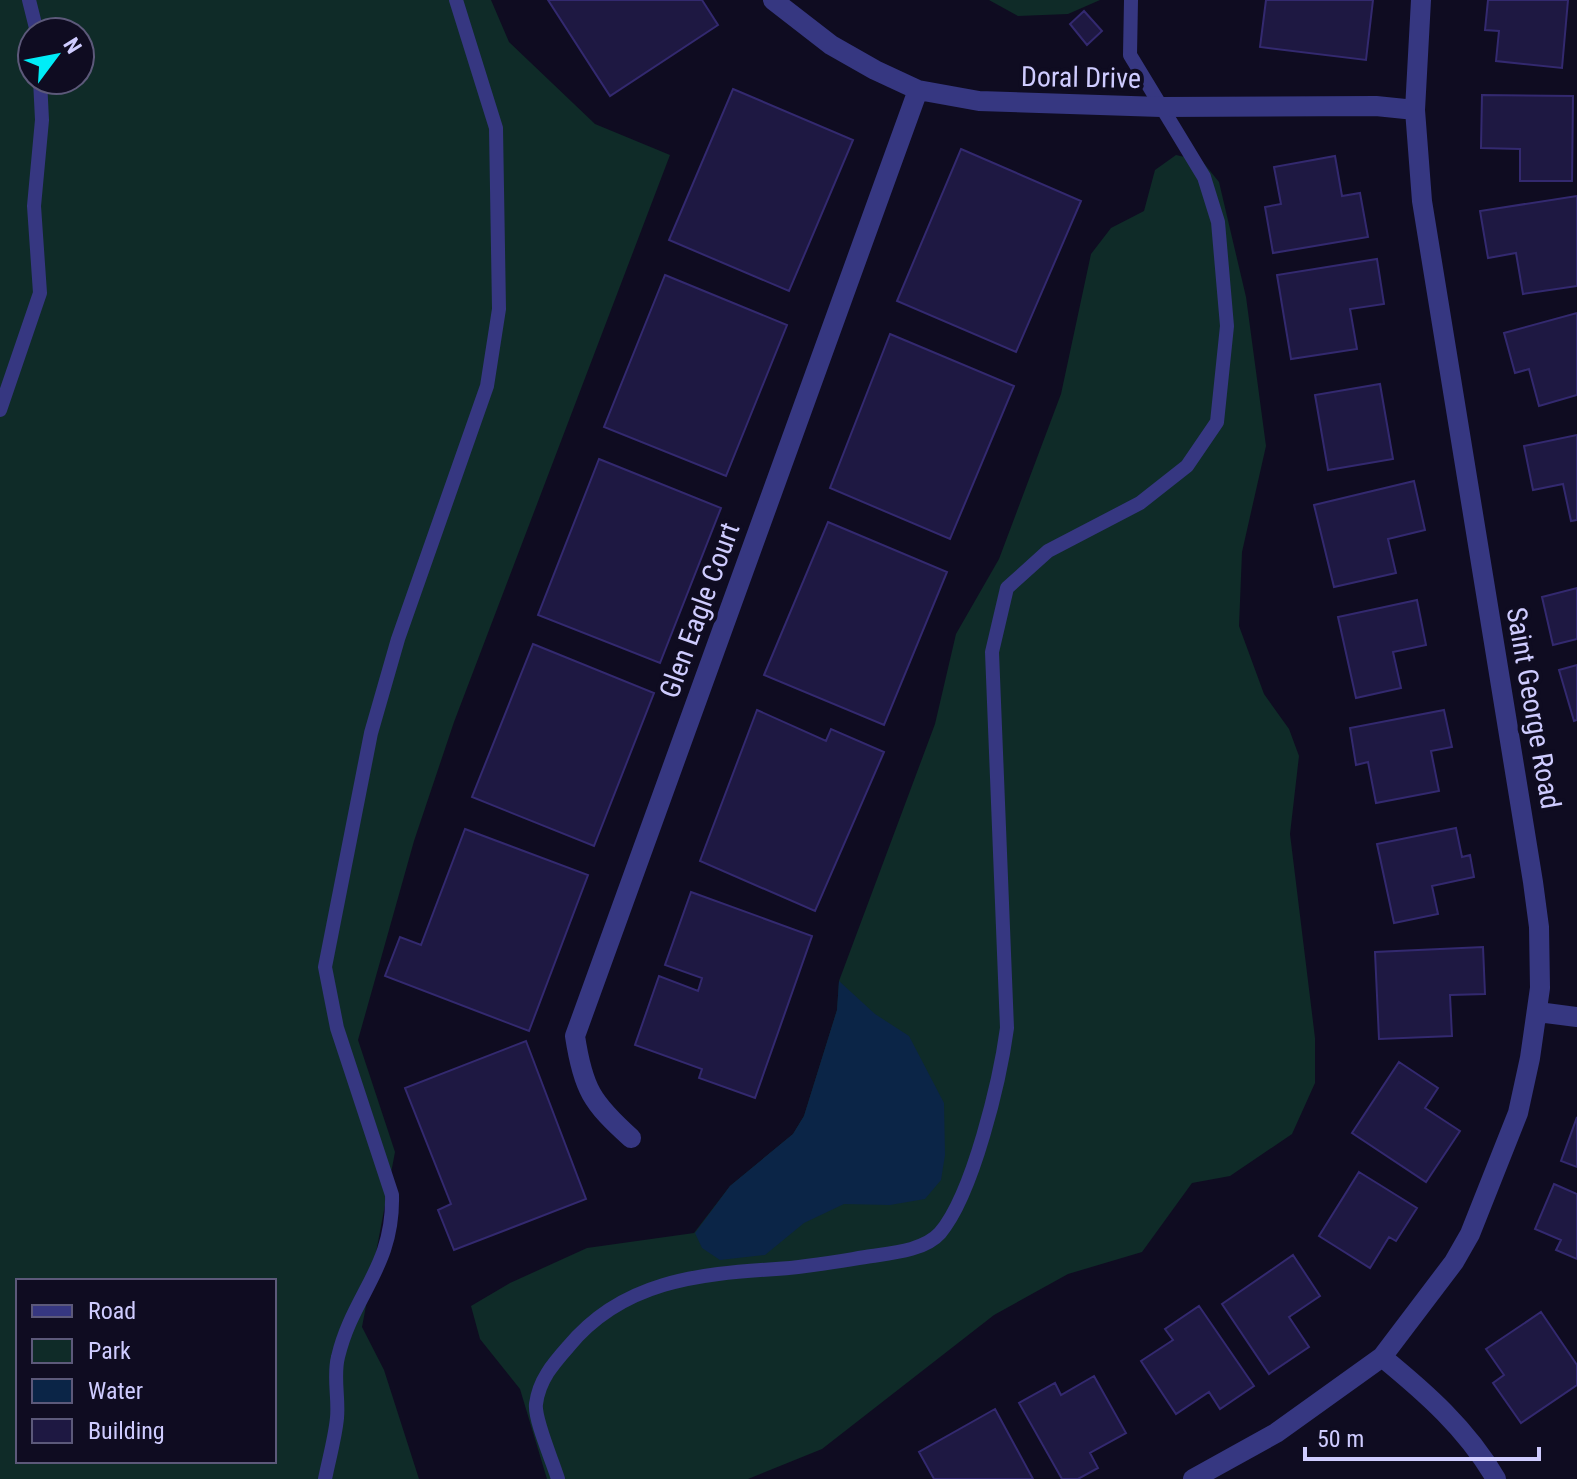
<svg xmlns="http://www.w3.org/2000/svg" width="1577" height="1479" font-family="'Roboto Condensed',sans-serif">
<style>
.green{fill:#0f2b28;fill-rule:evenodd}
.water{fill:#0b2547}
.building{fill:#1e1842;stroke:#33296f;stroke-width:2}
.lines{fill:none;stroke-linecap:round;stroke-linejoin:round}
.lane{stroke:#363781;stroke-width:14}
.street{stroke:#363781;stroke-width:20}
.labels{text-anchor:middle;stroke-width:8;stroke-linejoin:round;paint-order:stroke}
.street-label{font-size:28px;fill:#cfccff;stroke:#0f0c21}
</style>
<rect width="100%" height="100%" fill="#0f0c21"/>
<path class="green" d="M 0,0 L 491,0 L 509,42 L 595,124 L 670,155 L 454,722 L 414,841 L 358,1040 L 395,1152 L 362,1327 L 384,1370 L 419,1479 L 0,1479 ZM 32,32 L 80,32 L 80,80 L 32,80 ZM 18,1281 L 274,1281 L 274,1461 L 18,1461 Z
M 989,0 L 1100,0 L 1068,14 L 1018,16 Z
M 1176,155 L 1202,161 L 1219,182 L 1246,297 L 1266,446 L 1242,552 L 1239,626 L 1264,694 L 1289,729 L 1299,756 L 1290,834 L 1315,1038 L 1315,1083 L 1292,1134 L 1230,1176 L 1192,1183 L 1142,1252 L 1068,1274 L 994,1315 L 822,1449 L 748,1479 L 547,1479 L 520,1389 L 480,1339 L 471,1306 L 510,1283 L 587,1248 L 694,1233 L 730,1186 L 793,1134 L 804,1116 L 837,1010 L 839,981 L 935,724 L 956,634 L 999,559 L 1061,394 L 1091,254 L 1111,228 L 1144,211 L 1155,170 Z"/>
<path class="water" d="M 839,981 L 875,1014 L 909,1036 L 944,1103 L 945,1155 L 941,1180 L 925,1199 L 890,1205 L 844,1204 L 804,1223 L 765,1255 L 720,1260 L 702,1248 L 695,1233 L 730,1186 L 793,1134 L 804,1116 L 837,1010 Z"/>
<path class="building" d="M 548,0 L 702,0 L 718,25 L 610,96 Z
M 1266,0 L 1373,0 L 1366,60 L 1260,47 Z
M 1488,0 L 1568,0 L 1562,68 L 1496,61 L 1499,31 L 1485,30 Z
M 1084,11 L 1102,31 L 1087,45 L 1070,24 Z
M 733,89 L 853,140 L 789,291 L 669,240 Z
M 1482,95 L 1573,96 L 1572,181 L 1520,181 L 1520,149 L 1481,148 Z
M 961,149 L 1081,201 L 1016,352 L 897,301 Z
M 1335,156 L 1342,196 L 1360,193 L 1368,237 L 1273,253 L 1265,207 L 1281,204 L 1274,167 Z
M 1577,196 L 1577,286 L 1523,294 L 1516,253 L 1488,258 L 1480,211 Z
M 1377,259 L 1384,304 L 1350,309 L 1357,349 L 1291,359 L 1277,275 Z
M 665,275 L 787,325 L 726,476 L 604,427 Z
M 1577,313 L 1577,395 L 1539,406 L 1529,369 L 1515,373 L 1504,333 Z
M 890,334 L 1014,386 L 950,539 L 830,488 Z
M 1380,384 L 1393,459 L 1328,470 L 1315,395 Z
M 1577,435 L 1577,520 L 1571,521 L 1563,484 L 1533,490 L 1524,446 Z
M 599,459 L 721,508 L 660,663 L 538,615 Z
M 1414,481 L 1425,530 L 1388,539 L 1396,573 L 1334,587 L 1314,505 Z
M 828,522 L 947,572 L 884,725 L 764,675 Z
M 1577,588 L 1577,639 L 1553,645 L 1542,597 Z
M 1417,600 L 1426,645 L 1393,652 L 1401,688 L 1356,698 L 1338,617 Z
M 533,644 L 654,693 L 594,846 L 472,797 Z
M 1577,665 L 1577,720 L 1574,721 L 1559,670 Z
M 757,710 L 826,741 L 831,729 L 884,752 L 815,911 L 700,861 Z
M 1444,710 L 1452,747 L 1431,751 L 1439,791 L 1376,803 L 1368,762 L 1356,765 L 1350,728 Z
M 1456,828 L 1462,857 L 1470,855 L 1474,877 L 1432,886 L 1438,914 L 1394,923 L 1377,844 Z
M 465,829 L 588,875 L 529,1031 L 385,976 L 400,937 L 421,945 Z
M 691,892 L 812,936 L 755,1098 L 699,1078 L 702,1069 L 635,1045 L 659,976 L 698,991 L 702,978 L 665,965 Z
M 1483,947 L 1485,994 L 1450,995 L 1452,1036 L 1379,1039 L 1375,952 Z
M 526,1041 L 586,1199 L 454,1250 L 438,1210 L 451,1204 L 405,1088 Z
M 1399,1062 L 1438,1088 L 1425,1108 L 1460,1131 L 1426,1182 L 1352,1133 Z
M 1577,1117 L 1577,1167 L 1561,1161 Z
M 1359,1172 L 1417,1208 L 1396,1241 L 1389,1237 L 1370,1268 L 1319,1236 Z
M 1554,1184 L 1577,1194 L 1577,1259 L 1556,1250 L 1561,1240 L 1535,1229 Z
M 1293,1255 L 1320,1296 L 1289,1317 L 1309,1347 L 1269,1374 L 1222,1304 Z
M 1199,1306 L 1254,1386 L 1220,1409 L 1209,1392 L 1176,1414 L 1141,1361 L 1173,1340 L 1165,1329 Z
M 1541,1312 L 1577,1365 L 1577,1385 L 1521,1423 L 1493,1383 L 1504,1375 L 1486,1349 Z
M 1094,1376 L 1126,1433 L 1090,1453 L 1098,1468 L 1078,1479 L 1062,1479 L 1019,1403 L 1055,1383 L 1061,1395 Z
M 995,1409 L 1033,1479 L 934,1479 L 919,1452 Z"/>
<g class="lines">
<path class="lane" d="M 29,0 L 37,32
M 0,410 L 40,293 L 34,206 L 42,120 L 40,80
M 325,1479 C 329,1459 335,1438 337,1418 C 339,1398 333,1376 338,1357 C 353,1294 394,1267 392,1195 L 337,1028 L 325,967 L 371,733 L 398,639 L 487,386 L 499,309 L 496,128 L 456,0
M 558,1479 C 553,1462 534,1419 536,1404 C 539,1380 553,1364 568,1347 C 622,1281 698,1274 776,1269 C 808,1267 840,1261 872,1256 C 893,1253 925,1250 940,1233 C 973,1194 1000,1080 1007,1028 L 992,652 L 1007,588 L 1048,551 L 1140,503 L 1187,466 L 1217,422 L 1227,326 L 1218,222 L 1204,177 L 1130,55 L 1131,0"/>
<path class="street" d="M 773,0 L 831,45 L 875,70 L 918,90 L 979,101 L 1161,107 L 1376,106 L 1415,110
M 1538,1012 L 1577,1017
M 631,1138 C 592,1103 583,1089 575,1036 L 918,90
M 1382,1357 C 1426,1393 1467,1429 1496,1479
M 1193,1479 L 1276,1433 L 1382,1357 L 1454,1262 L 1470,1234 L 1518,1113 L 1530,1058 L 1540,988 L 1539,927 L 1533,882 L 1422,201 L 1415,110 L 1421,0"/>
</g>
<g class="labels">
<g class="street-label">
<text transform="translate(1081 77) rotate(1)" y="10">Doral Drive</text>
<text transform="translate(699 610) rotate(-70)" y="10">Glen Eagle Court</text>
<text transform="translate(1534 708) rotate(80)" y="10">Saint George Road</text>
</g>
</g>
<rect x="16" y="1279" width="260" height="184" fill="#0f0c21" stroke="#5c597a" stroke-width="2"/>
<rect x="32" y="1305" width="40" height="12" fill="#363781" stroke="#5c597a" stroke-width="2"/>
<text x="88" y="1319" font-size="24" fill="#cfccff">Road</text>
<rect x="32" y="1339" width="40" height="24" fill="#0f2b28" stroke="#5c597a" stroke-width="2"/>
<text x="88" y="1359" font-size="24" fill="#cfccff">Park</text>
<rect x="32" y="1379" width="40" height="24" fill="#0b2547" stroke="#5c597a" stroke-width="2"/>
<text x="88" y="1399" font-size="24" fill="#cfccff">Water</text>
<rect x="32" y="1419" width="40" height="24" fill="#1e1842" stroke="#5c597a" stroke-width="2"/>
<text x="88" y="1439" font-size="24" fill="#cfccff">Building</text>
<g transform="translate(56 56) rotate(58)"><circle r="38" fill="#0f0c21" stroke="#5c597a" stroke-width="2"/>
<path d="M0-6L14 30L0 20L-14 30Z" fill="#00edf7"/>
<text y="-12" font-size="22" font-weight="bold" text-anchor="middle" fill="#cfccff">N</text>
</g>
<path d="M1305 1447v12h234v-12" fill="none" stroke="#cfccff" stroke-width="4"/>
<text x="1317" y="1447" font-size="24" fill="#cfccff" stroke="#0f0c21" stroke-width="6" paint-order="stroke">50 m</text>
</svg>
